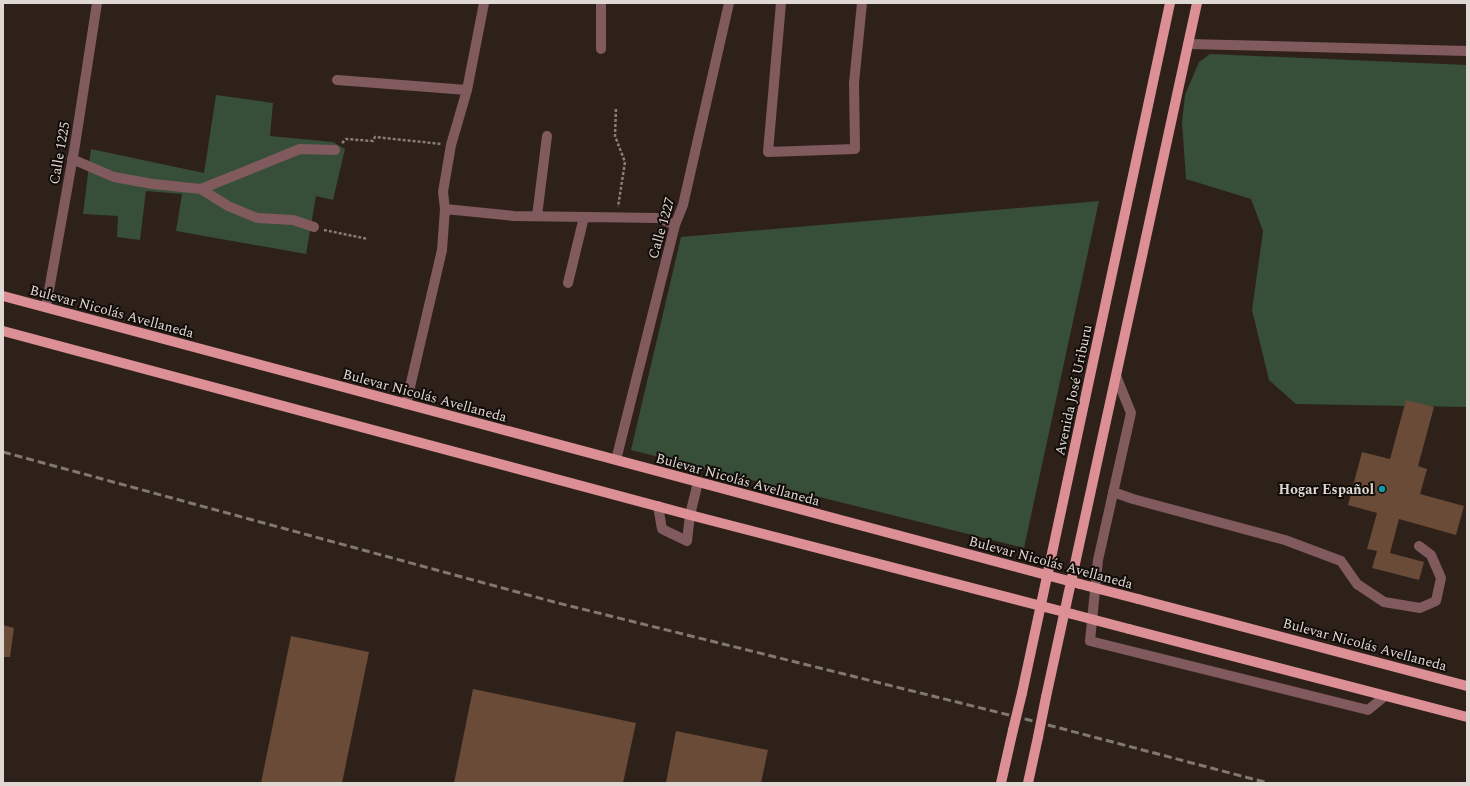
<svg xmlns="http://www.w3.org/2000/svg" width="1470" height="786" font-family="Spectral,serif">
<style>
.green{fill:#374e39}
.building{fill:#694b37}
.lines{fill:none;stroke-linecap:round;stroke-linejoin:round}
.path{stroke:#897e78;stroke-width:2.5;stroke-dasharray:3 2;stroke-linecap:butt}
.minor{stroke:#805a5d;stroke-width:10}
.major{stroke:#dc8f95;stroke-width:10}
.rail{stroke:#827771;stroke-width:3;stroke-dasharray:8 4;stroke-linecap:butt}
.major-bridge{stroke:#dc8f95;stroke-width:10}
.culture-dot{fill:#0f9aa8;stroke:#120c09;stroke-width:1.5}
.labels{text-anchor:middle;stroke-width:4;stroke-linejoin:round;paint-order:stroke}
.street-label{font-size:14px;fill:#e0d8d3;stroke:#120c09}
.poi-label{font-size:14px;font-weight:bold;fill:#e0d8d3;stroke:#120c09;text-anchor:end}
</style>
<rect width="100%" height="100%" fill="#2e211a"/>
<path class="green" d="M 1210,54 L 1467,65 L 1467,407 L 1296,404 L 1269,380 L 1252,310 L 1263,231 L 1251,199 L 1186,179 L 1182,122 L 1185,95 L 1199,62 Z
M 216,95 L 273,103 L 270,136 L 333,142 L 345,149 L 333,200 L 316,196 L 306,254 L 176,231 L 182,194 L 146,191 L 140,240 L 117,237 L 118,216 L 83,214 L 91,149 L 204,173 Z
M 1099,201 L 1024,548 L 631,450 L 681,237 Z"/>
<path class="building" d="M 1406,400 L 1434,407 L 1418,466 L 1427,469 L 1420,494 L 1464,506 L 1456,535 L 1399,519 L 1390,553 L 1424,562 L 1419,580 L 1372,568 L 1377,551 L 1367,549 L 1377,513 L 1348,505 L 1362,452 L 1390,459 Z
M 3,625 L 14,628 L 10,657 L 3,657 Z
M 291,636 L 369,652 L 342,783 L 261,783 Z
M 473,689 L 636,723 L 623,783 L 454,783 Z
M 676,731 L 768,750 L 761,783 L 666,783 Z"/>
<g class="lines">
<path class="path" d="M 616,109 L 615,136 L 625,162 L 618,207
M 342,143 L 346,139 L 373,141 L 375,137 L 441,144
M 324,230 L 368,239"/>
<path class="minor" d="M 781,3 L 768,152 L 855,149 L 854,83 L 862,3
M 1188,44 L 1467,51
M 601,49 L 601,3
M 337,80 L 467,90
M 72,159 L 114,177 L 153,184 L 201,189 L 300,149 L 335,150
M 201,189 L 228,206 L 257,218 L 293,220 L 314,227
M 445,209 L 514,216 L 658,218 L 675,225
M 537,216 L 547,136
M 568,283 L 584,217
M 46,307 L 75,145 L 97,3
M 1116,376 L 1131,413 L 1098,560 L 1090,641 L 1368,710 L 1385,696
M 406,404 L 442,250 L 445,209 L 443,192 L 451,145 L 467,90 L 484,3
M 616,460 L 675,225 L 683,205 L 729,3
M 1113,492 L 1133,499 L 1285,540 L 1341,561 L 1357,584 L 1384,602 L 1420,608 L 1436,601 L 1441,578 L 1431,555 L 1419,546
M 658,506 L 662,529 L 687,541 L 690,515 L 698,482"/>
<path class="major" d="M 3,296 L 1080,584
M 3,331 L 690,515 L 1072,614
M 1138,599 L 1467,686
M 1129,629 L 1467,717
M 1022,693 L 1170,3
M 1046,697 L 1197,3
M 1001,783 L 1013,730
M 1028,783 L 1038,737"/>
<path class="rail" d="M 3,452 L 554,602 L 1029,720 L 1268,783"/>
<path class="major-bridge" d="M 1080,584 L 1138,599
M 1072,614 L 1129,629
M 1013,730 L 1022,693
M 1038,737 L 1046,697"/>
</g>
<circle class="culture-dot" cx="1382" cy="489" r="4"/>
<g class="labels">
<g class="street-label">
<text transform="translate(59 153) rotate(-80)" y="5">Calle 1225</text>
<text transform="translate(661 228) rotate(-74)" y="5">Calle 1227</text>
<text transform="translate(112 311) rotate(15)" y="5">Bulevar Nicolás Avellaneda</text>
<text transform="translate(1073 390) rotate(-78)" y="5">Avenida José Uriburu</text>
<text transform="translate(425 395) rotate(15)" y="5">Bulevar Nicolás Avellaneda</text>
<text transform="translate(738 479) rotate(15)" y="5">Bulevar Nicolás Avellaneda</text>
<text transform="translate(1051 562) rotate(15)" y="5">Bulevar Nicolás Avellaneda</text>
<text transform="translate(1365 644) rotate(15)" y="5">Bulevar Nicolás Avellaneda</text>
</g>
<g class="poi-label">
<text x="1374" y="494">Hogar Español</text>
</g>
</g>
<rect width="1470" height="786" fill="none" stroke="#e0d8d3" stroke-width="8"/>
</svg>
